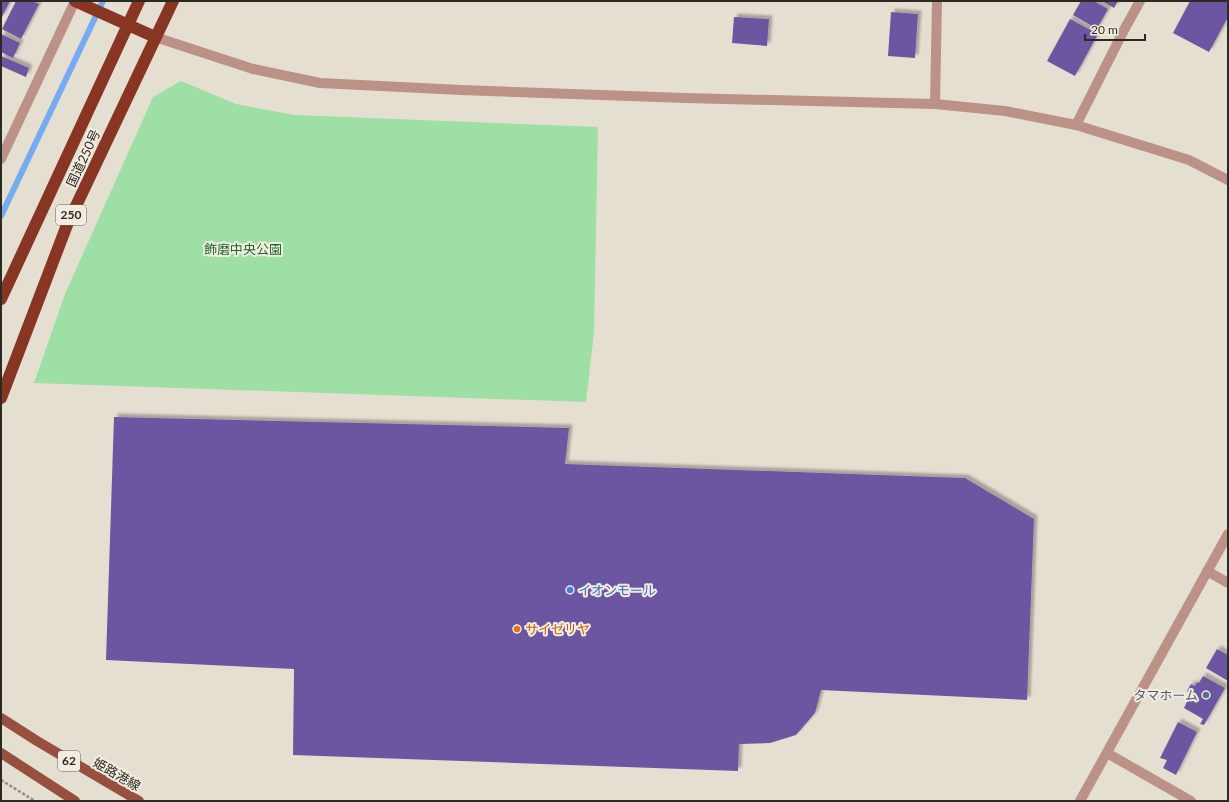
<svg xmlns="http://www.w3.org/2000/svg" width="1229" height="802" font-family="Lato,'Noto Sans JP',sans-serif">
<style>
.green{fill:#9edfa5}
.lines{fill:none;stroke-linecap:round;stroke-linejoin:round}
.stream{stroke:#76abf1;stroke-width:6}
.building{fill:#6c57a2;filter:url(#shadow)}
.path{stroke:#928d84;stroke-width:2.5;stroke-dasharray:3 2;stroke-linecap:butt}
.minor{stroke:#bc9288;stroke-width:10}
.major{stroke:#974f3f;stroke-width:10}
.highway{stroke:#883523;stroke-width:12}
.shop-dot{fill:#3f7fe0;stroke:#f2ece0;stroke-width:1.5}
.food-dot{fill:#e8710a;stroke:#f2ece0;stroke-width:1.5}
.service-dot{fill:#5c6f8a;stroke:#f2ece0;stroke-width:1.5}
.labels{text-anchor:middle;stroke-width:4;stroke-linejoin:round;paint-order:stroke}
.shield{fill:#f2ece0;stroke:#67645d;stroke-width:1}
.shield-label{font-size:12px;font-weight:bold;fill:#2c2a25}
.street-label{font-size:13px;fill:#2c2a25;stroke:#f2ece0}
.park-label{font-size:13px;fill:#1b682d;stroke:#f2ece0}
.shop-label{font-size:13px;fill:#366cbe;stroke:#f2ece0;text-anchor:start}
.food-label{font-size:13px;fill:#c56008;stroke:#f2ece0;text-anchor:start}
.service-label{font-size:13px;fill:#4e5e75;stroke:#f2ece0;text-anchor:end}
</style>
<defs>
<filter id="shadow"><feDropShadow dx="3.5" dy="-3.5" stdDeviation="1" flood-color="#0004"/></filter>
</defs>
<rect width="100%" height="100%" fill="#e5dfd2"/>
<path class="green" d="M 181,81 L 236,104 L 294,115 L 598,127 L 594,333 L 586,402 L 34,383 L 65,294 L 153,97 Z"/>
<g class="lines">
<path class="stream" d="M 1,216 L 103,1"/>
</g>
<path class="building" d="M 1,1 L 10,1 L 1,19 Z
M 16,1 L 32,1 L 39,4 L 21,39 L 2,29 Z
M 1081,1 L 1094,1 L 1108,9 L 1097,29 L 1073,15 Z
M 1102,1 L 1118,1 L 1114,8 Z
M 1190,1 L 1228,1 L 1228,17 L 1209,52 L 1173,33 Z
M 891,12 L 918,14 L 915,58 L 888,56 Z
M 734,17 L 769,19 L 767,46 L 732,43 Z
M 1070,19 L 1098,34 L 1075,76 L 1047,61 Z
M 1,34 L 20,43 L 13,58 L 1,52 Z
M 1,56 L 29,68 L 26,77 L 1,66 Z
M 114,417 L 569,428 L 565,464 L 965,478 L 1034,519 L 1027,700 L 821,690 L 815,713 L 796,735 L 770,743 L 739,744 L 738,771 L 293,755 L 294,669 L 106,660 Z
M 1217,649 L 1228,655 L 1228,681 L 1206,668 Z
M 1203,676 L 1225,688 L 1204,725 L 1200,724 L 1203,719 L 1184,708 L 1191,693 L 1187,691 L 1191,684 L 1195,686 L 1197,682 L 1199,683 Z
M 1178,722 L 1197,732 L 1176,775 L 1163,768 L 1167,760 L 1160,758 Z"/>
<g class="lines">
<path class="path" d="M 1,780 L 35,801"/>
<path class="minor" d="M 155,37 L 253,69 L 320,83 L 461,90 L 686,98 L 935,104 L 1005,111 L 1076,125 L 1189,160 L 1228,180
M 935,104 L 937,1
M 1076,125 L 1124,30 L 1140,1
M 1,159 L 75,1
M 1207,571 L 1228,583
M 1107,753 L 1191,801
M 1080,801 L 1228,534"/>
<path class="major" d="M 1,718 L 37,741 L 139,801
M 1,753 L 75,801"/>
<path class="highway" d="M 75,1 L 155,37
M 1,299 L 139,1
M 1,398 L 67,225 L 173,1"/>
</g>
<circle class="shop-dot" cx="570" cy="590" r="4"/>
<circle class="food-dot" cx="517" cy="629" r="4"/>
<circle class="service-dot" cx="1206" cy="695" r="4"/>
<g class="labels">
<g class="shield">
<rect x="56" y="205" width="30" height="20" rx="3"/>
<rect x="58" y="751" width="22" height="20" rx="3"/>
</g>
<g class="shield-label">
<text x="71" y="219">250</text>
<text x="69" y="765">62</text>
</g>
<g class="street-label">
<text transform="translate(83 158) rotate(-65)" y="5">国道250号</text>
<text transform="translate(117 774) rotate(30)" y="5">姫路港線</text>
</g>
<g class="park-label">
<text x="243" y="254">飾磨中央公園</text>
</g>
<g class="shop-label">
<text x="578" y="595">イオンモール</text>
</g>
<g class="food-label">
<text x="525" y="634">サイゼリヤ</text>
</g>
<g class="service-label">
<text x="1198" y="700">タマホーム</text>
</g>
</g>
<rect width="1229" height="802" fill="none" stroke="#2c2a25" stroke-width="4"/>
<path d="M1085 34v6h60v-6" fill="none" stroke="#2c2a25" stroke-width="2"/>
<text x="1091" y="34" font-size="12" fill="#2c2a25" stroke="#f2ece0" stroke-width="3" paint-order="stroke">20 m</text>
</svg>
